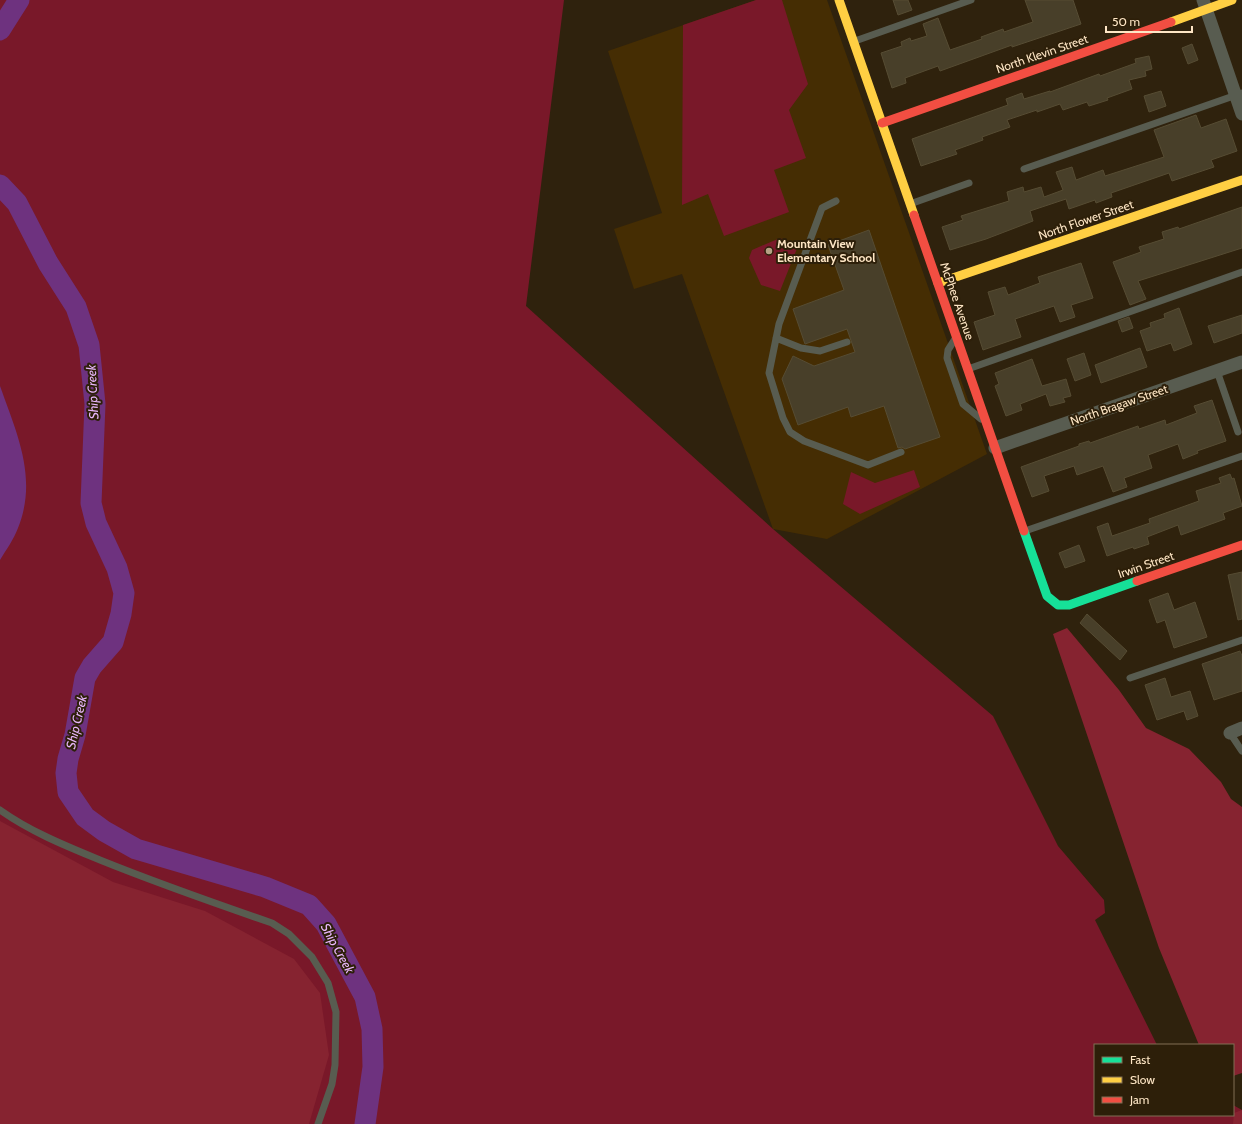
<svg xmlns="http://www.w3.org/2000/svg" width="1242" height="1124" font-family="Cabin,sans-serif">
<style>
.built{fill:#452d03}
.green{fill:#791829}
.forest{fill:#862330}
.water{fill:#6e327f}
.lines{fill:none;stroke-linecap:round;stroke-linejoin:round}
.river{stroke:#6e327f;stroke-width:21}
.building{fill:#483f29;stroke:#564c33}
.lane{stroke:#585c50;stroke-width:7}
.street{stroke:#585c50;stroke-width:13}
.fast{stroke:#16e098;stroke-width:9}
.slow{stroke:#ffcf43;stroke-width:9}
.jam{stroke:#f24e42;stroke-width:9}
.poi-dot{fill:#b6a185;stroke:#2d1f09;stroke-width:1.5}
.labels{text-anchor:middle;stroke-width:4;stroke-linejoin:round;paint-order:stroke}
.street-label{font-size:12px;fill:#fee6c5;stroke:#2d1f09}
.poi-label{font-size:12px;font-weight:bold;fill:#fee6c5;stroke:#2d1f09;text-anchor:start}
.water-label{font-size:13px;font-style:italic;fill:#e8b7fc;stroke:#2d1f09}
</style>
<rect width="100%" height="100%" fill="#2f220d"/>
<path class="built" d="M 756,0 L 827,0 L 987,454 L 827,539 L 773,529 L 682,274 L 634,289 L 614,229 L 662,213 L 608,51 Z"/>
<path class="green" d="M 0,0 L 564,0 L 526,306 L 773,529 L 993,716 L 1058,846 L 1104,900 L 1105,913 L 1095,920 L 1157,1045 L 1095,1045 L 1095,1115 L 1233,1115 L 1233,1105 L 1242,1110 L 1242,1124 L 175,1124 L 0,899 Z
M 756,0 L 782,0 L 808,84 L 789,110 L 806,158 L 774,170 L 789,212 L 724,236 L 708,194 L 682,205 L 683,25 Z
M 780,238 L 798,246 L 780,291 L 761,285 L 749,258 L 752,250 Z
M 914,470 L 920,487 L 860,514 L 843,504 L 851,472 L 875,483 Z"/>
<path class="forest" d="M 1067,628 L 1119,690 L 1146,728 L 1189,749 L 1221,782 L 1231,799 L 1242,807 L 1242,1073 L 1233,1076 L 1233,1045 L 1199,1045 L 1159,948 L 1053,634 Z
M 0,821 L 113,882 L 205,911 L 294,959 L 320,993 L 329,1055 L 309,1124 L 0,1124 Z
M 1242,1110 L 1242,1124 L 1233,1124 L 1234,1113 Z"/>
<path class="water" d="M 0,386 C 17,434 38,478 18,528 C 14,539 6,550 0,560 Z"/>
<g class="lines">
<path class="river" d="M 0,30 L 19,0
M 0,185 L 17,203 L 48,263 L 76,307 L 89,345 L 95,404 L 91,503 L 96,523 L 117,568 L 124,593 L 121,614 L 113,642 L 92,666 L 85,678 L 75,735 L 68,759 L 66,773 L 68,792 L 85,817 L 104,831 L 136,849 L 265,887 L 309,905 L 326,924 L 365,997 L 372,1029 L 373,1067 L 365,1124"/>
</g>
<path class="building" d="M 893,0 L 908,0 L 912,10 L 898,15 Z
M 1025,0 L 1073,0 L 1081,24 L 1012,47 L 1012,45 L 940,71 L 938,66 L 905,78 L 906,83 L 892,88 L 881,53 L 902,46 L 901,42 L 910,38 L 911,41 L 927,36 L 923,24 L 938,18 L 950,50 L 982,39 L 981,37 L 1003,29 L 1004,32 L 1033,22 Z
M 1192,44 L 1198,60 L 1188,64 L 1182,48 Z
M 1149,56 L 1152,69 L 1145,71 L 1146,76 L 1129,80 L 1132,89 L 1107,98 L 1108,100 L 1089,106 L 1087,102 L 1063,110 L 1060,104 L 1037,112 L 1037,110 L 1007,120 L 1010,127 L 982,137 L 983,140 L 955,150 L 957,154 L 921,166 L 912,139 L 1008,105 L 1006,99 L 1022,93 L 1024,99 L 1050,91 L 1050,92 L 1099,74 L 1100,76 L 1136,63 L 1135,59 Z
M 1161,91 L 1166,106 L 1149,112 L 1144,96 Z
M 1196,115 L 1201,128 L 1226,119 L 1237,151 L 1211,160 L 1214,167 L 1172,181 L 1169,173 L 1111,193 L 1112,197 L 1096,203 L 1095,200 L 1069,209 L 1066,199 L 1030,211 L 1033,221 L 986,239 L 950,250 L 942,227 L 963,220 L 961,216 L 1009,201 L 1007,192 L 1023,187 L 1024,192 L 1041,187 L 1044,197 L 1063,190 L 1056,172 L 1072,167 L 1076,180 L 1103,170 L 1105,176 L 1164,157 L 1154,130 Z
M 1242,207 L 1242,248 L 1138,281 L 1146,299 L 1130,305 L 1113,262 L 1141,252 L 1139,247 L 1164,239 L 1162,232 L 1178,227 L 1179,229 Z
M 869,230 L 940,437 L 905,449 L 902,447 L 898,448 L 884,406 L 851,417 L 848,407 L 798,425 L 782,379 L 793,356 L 814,366 L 855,352 L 847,329 L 805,344 L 793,309 L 844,290 L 828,245 Z
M 1081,263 L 1093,298 L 1071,305 L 1075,317 L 1060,322 L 1054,306 L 1015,319 L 1021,337 L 983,350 L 974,322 L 995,315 L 988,292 L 1005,287 L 1008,295 L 1040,283 L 1038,277 Z
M 1179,308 L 1192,344 L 1174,351 L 1171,343 L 1147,351 L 1140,331 L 1151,327 L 1150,323 L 1165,318 L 1164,314 Z
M 1242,315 L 1242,333 L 1214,343 L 1208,326 Z
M 1129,317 L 1133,328 L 1122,332 L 1118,321 Z
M 1140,348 L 1147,367 L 1101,383 L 1095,365 Z
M 1084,353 L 1091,375 L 1075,381 L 1067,359 Z
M 1032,359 L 1042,386 L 1066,379 L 1071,396 L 1063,398 L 1065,402 L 1050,406 L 1046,394 L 1020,404 L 1022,410 L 1006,416 L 995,386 L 999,384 L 995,373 Z
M 1212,400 L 1226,441 L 1197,451 L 1198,453 L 1183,459 L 1178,444 L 1148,455 L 1152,468 L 1124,478 L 1127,487 L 1113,492 L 1103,466 L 1077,475 L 1074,466 L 1044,476 L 1049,491 L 1032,497 L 1021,467 L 1079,446 L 1079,444 L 1089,441 L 1090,443 L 1138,426 L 1139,429 L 1165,420 L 1166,425 L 1197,413 L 1194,406 Z
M 1230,474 L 1232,479 L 1234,478 L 1242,506 L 1223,513 L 1225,519 L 1181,535 L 1178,525 L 1147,537 L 1149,544 L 1134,549 L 1133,547 L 1107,556 L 1097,527 L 1108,523 L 1112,536 L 1150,523 L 1149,519 L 1199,501 L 1196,491 L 1221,483 L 1219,478 Z
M 1079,545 L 1085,561 L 1065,568 L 1059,553 Z
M 1242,572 L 1242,619 L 1238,620 L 1228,575 Z
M 1168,593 L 1174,610 L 1195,602 L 1207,637 L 1174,648 L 1165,620 L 1157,623 L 1149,600 Z
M 1087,614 L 1127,651 L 1120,660 L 1080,623 Z
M 1240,651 L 1242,656 L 1242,691 L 1214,700 L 1202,664 Z
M 1165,678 L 1171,697 L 1190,691 L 1198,716 L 1187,720 L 1184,711 L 1157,720 L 1145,685 Z"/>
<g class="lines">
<path class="lane" d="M 855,41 L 971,0
M 1024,169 L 1242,93
M 836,201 L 822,208 L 779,324 L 769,373 L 783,418 L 790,432 L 804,441 L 868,465 L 901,452
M 910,204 L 969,183
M 776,338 L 801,348 L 820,351 L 847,342
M 955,339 L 948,350 L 947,358 L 963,404 L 981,419
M 968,369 L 1242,272
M 1217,371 L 1238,432
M 1025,531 L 1242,456
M 1130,678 L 1242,640
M 1230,733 L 1242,751
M 0,810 C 31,832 66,846 100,860 C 157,883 214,903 272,923 L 289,934 L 312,957 L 328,983 L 336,1012 L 335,1065 L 332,1084 L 318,1124"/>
<path class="street" d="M 1203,0 L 1242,114
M 995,448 L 1242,362
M 1230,733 L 1242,728"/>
<path class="fast" d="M 1024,531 L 1047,596 L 1058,605 L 1069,605 L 1137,581"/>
<path class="slow" d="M 839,0 L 914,215
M 1171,22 L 1232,0
M 938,283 L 1242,180"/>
<path class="jam" d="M 882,123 L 1171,22
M 914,215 L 1024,531
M 1137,581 L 1242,545"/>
</g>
<circle class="poi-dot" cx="769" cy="251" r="4"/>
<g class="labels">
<g class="street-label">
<text transform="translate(1042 54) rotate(-19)" y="4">North Klevin Street</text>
<text transform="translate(1086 220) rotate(-19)" y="4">North Flower Street</text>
<text transform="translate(957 301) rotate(71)" y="4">McPhee Avenue</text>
<text transform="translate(1119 405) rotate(-19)" y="4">North Bragaw Street</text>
<text transform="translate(1146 565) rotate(-19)" y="4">Irwin Street</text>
</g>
<g class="poi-label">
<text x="777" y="248">Mountain View<tspan x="777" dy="14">Elementary School</tspan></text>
</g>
<g class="water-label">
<text transform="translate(92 392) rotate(-93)" y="5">Ship Creek</text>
<text transform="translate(76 722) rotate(-77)" y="5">Ship Creek</text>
<text transform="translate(338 948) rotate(61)" y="5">Ship Creek</text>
</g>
</g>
<rect x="1094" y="1044" width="140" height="72" fill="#2d1f09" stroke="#816f54"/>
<rect x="1102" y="1057" width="20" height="6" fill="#16e098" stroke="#816f54"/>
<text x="1130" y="1064" font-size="12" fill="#fee6c5">Fast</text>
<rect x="1102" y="1077" width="20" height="6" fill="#ffcf43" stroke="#816f54"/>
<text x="1130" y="1084" font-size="12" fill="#fee6c5">Slow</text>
<rect x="1102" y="1097" width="20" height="6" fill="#f24e42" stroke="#816f54"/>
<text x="1130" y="1104" font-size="12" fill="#fee6c5">Jam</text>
<path d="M1106 26v6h86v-6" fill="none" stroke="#fee6c5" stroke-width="2"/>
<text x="1112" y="26" font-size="12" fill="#fee6c5" stroke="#2d1f09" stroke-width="3" paint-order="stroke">50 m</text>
</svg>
